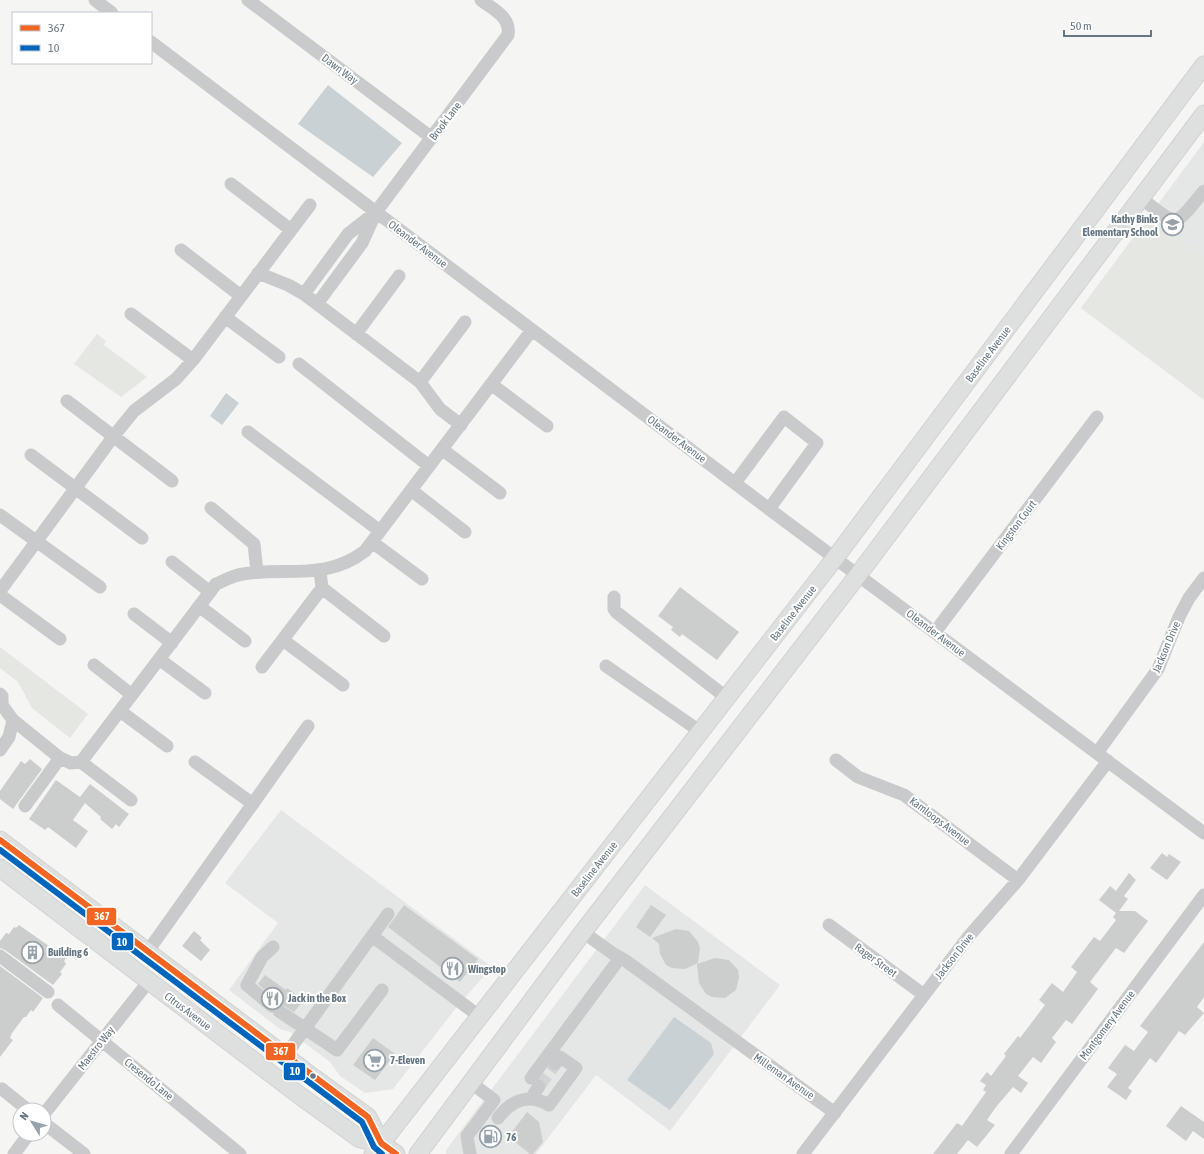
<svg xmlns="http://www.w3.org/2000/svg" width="1204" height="1154" font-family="'Asap Condensed',sans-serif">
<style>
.built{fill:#e5e6e6}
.green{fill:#e4e7e2}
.water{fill:#cad1d4}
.building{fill:#cccdcd}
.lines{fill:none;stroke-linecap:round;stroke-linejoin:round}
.minor-tunnel{stroke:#d1d5d7;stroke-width:13;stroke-dasharray:13 6;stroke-linecap:butt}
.major-casing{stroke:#d2d2d2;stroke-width:19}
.minor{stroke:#c9cacb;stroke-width:13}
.major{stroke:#dedfdf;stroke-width:17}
.bus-1-casing{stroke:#fff;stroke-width:9}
.bus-2-casing{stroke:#fff;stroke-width:9}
.bus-1{stroke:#f26522;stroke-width:6}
.bus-2{stroke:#0065bd;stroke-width:6}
.bus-dot{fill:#667682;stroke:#fff;stroke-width:1.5}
.labels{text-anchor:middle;stroke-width:4;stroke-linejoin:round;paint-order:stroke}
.street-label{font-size:11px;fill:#667682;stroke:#fff}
.poi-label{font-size:11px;font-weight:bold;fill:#667682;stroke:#fff;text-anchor:start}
.line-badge{stroke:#fff;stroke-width:1.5}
.badge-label{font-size:11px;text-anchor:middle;font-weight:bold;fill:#fff}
</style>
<rect width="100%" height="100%" fill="#f5f5f3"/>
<path class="built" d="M 1204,142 L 1204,400 L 1081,308 Z
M 281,810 L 492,967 L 456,1008 L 393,1089 L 365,1093 L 340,1076 L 330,1062 L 290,1032 L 280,1029 L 229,990 L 278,923 L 225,883 Z
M 645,885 L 780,985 L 670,1131 L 596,1075 L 536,1154 L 446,1154 L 446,1150 Z"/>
<path class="green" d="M 1150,216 L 1204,257 L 1204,399 L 1081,308 Z
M 97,334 L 106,341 L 104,345 L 147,377 L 121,397 L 74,364 Z
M 0,647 L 88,714 L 70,738 L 32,708 L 18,682 L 0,668 Z"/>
<path class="water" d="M 328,85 L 402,143 L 373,177 L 298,124 Z
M 226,393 L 239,403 L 222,425 L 210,416 Z
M 674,1017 L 711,1043 L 714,1054 L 670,1110 L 627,1080 Z"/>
<path class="building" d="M 680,587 L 739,632 L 717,660 L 682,634 L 680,637 L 671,630 L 673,627 L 658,616 Z
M 30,759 L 42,769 L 13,809 L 0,799 L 0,791 L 21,761 L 25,764 Z
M 56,780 L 80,797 L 90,784 L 129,814 L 119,827 L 116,824 L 112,829 L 100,819 L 101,817 L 85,803 L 73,820 L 88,831 L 76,848 L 48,827 L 45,830 L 29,819 Z
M 1162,853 L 1167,857 L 1169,854 L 1181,862 L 1167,880 L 1150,868 Z
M 1129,873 L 1136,880 L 1124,896 L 1128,899 L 1119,911 L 1135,911 L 1148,921 L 1124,953 L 1116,948 L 1099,970 L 1090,982 L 1098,989 L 1072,1024 L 1066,1020 L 1052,1038 L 1056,1042 L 1041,1063 L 1033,1057 L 1018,1076 L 1028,1083 L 1021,1093 L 1013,1087 L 996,1107 L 987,1120 L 995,1125 L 977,1147 L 968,1140 L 957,1154 L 933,1154 L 957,1123 L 962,1126 L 986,1092 L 983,1090 L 986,1085 L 980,1081 L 987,1072 L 991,1076 L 1006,1056 L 1004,1054 L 1018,1036 L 1020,1038 L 1045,1005 L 1039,1000 L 1052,983 L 1063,992 L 1077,972 L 1071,967 L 1094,937 L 1100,941 L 1116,920 L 1113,917 L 1116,913 L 1099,900 L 1110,886 L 1116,891 Z
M 404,905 L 478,959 L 460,982 L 388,927 Z
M 651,905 L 666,915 L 650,937 L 636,927 Z
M 19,925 L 66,958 L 64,961 L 66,964 L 60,972 L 62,974 L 53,985 L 5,950 L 0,948 L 0,941 L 6,933 L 9,934 L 14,927 L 16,928 Z
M 676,929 L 689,931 L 698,942 L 700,948 L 698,963 L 685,969 L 672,968 L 666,965 L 660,954 L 659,944 L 652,938 Z
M 194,931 L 202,938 L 200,940 L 210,950 L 201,961 L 182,946 Z
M 1204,942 L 1204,997 L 1197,1007 L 1204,1013 L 1185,1035 L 1179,1031 L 1156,1063 L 1150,1058 L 1128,1088 L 1132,1091 L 1126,1100 L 1107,1087 L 1117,1074 L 1108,1068 L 1125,1045 L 1134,1051 L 1148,1032 L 1140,1026 Z
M 715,958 L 729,960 L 738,970 L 739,977 L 736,990 L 725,998 L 712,997 L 706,994 L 699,983 L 697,964 Z
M 0,966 L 43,998 L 33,1012 L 31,1010 L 26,1017 L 24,1017 L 12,1033 L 10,1038 L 13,1040 L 0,1057 Z
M 265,975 L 286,990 L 287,988 L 304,1000 L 294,1012 L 279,1003 L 258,984 Z
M 373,1038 L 395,1054 L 375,1080 L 353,1065 Z
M 1181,1106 L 1204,1122 L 1204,1139 L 1193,1131 L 1186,1141 L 1166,1126 Z
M 527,1112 L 539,1122 L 543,1142 L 533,1154 L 530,1154 L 514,1141 L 512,1132 Z"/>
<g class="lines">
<path class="minor-tunnel" d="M 539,1086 L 555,1064"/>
<defs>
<path id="major" d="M 0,840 L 314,1078 L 368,1117 L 381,1143 L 396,1154
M 0,868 L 299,1095 L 360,1139 L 381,1143
M 373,1154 L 835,558 L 1204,65
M 418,1154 L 583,932 L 858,575 L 1204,114"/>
</defs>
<use href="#major" class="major-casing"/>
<path class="minor" d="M 95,0 L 112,13
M 248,0 L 432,138
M 151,42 L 769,509 L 1204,833
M 231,184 L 291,230
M 1141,198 C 1180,228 1173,228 1204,191
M 181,250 L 241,296
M 258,273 L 288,285 L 304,294 L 420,382 L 440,409 L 461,425
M 304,294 L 348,234 L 375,213
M 317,304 L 362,243 L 376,212 L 508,35 C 511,17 494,10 481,0
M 131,314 L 193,360
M 225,317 L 279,357
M 356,334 L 399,276
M 299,364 L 429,466
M 420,382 L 465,322
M 491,384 L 547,426
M 67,401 L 172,481
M 248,432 L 380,531
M 443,450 L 500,493
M 31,455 L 142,538
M 735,483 L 784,417 L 817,443 L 769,509
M 411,490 L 465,532
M 211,508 L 254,544 L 257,572
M 0,515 L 100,587
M 372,542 L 422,579
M 172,562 L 210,592
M 322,588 L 384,636
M 0,591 L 113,437 L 134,411 L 176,379 L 193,360 L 310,205
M 0,595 L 60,639
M 614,597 L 614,609 L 616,612 L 727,698
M 199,606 L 245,641
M 134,614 L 172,643
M 935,632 L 1097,417
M 283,640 L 343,685
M 159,659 L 205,693
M 94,665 L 132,695
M 606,666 L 701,732
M 262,667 L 322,588 L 320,571
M 0,694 L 2,696 L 2,705 L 13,720 L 60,758 L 71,763 L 81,762 L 216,584 C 225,580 234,575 243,574 C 287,567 326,581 365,551 L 532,330
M 120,711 L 167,746
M 0,750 L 9,737 L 13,720
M 1097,753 L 1158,669 L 1179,617 L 1189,598 L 1204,578
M 836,760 L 858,777 L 904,795 L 1018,880
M 81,762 L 131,800
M 195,762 L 253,804
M 25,806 L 60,758
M 829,925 L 924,995
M 583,932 L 612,953 L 626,961 L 835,1113
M 372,936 L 388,914
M 148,951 L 308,726
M 0,956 L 48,992
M 58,1005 L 240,1154
M 272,1006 L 247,985 L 262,957 L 273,947
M 279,1011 L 337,1050 L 382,990
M 285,1056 L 372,936 L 479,1016
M 531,1078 L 620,958
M 470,1082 L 494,1100 L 467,1136 L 470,1154
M 2,1089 L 28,1110
M 531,1099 L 539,1086
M 44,1114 L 149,981
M 498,1118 C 512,1100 528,1093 549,1105 L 576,1068 L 560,1057 L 555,1064
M 44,1123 L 84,1154
M 14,1154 L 29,1134
M 803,1154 L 969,936 L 1018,880 L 1108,761
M 1011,1154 L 1204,895"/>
<use href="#major" class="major"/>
<defs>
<path id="bus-1" d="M 0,840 L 368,1117 L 381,1143 L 396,1154"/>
<path id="bus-2" d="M 0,850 L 362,1122 L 374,1147 L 382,1154"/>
</defs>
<use href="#bus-1" class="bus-1-casing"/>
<use href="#bus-2" class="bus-2-casing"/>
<use href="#bus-1" class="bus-1"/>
<use href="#bus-2" class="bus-2"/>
</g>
<defs>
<symbol id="school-ring" viewBox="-11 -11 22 22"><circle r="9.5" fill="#fff" stroke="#98a2aa" stroke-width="1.5"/><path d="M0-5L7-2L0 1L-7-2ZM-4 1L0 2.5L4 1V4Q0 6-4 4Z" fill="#98a2aa"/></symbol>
<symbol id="building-ring" viewBox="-11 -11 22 22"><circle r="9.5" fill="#fff" stroke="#98a2aa" stroke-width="1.5"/><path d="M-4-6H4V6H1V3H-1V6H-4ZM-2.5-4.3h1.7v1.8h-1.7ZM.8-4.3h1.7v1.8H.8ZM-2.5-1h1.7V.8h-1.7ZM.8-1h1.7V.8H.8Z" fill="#98a2aa"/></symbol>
<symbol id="restaurant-ring" viewBox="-11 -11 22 22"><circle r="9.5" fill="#fff" stroke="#98a2aa" stroke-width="1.5"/><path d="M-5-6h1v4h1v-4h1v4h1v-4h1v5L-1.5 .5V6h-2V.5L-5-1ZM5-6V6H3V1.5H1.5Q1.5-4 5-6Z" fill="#98a2aa"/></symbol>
<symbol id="supermarket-ring" viewBox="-11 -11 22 22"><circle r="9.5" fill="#fff" stroke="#98a2aa" stroke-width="1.5"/><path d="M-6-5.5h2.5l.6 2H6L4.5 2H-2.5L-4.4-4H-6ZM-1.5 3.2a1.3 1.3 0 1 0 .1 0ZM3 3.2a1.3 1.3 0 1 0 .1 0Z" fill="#98a2aa"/></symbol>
<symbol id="fuel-ring" viewBox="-11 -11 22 22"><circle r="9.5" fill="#fff" stroke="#98a2aa" stroke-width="1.5"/><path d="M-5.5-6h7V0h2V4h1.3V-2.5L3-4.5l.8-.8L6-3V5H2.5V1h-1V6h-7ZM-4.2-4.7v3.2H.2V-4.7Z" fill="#98a2aa"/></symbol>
</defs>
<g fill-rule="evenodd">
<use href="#school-ring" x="1160" y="212" width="25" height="25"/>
<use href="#building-ring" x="20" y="940" width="25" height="25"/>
<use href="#restaurant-ring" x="440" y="956" width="25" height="25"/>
<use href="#restaurant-ring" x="260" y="986" width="25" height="25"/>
<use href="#supermarket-ring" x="362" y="1048" width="25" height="25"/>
<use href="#fuel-ring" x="478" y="1124" width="25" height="25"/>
</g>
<circle class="bus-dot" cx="313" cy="1076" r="3.5"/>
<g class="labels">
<g class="street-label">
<text transform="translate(340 69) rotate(37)" y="4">Dawn Way</text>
<text transform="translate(445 121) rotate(-53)" y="4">Brook Lane</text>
<text transform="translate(418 244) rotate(37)" y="4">Oleander Avenue</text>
<text transform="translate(988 354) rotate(-53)" y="4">Baseline Avenue</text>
<text transform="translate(677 439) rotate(37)" y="4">Oleander Avenue</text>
<text transform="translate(1016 525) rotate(-53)" y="4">Kingston Court</text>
<text transform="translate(793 613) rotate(-52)" y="4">Baseline Avenue</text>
<text transform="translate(936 633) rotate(37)" y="4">Oleander Avenue</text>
<text transform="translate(1166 647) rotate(-67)" y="4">Jackson Drive</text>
<text transform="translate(940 821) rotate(37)" y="4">Kamloops Avenue</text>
<text transform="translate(594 869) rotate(-52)" y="4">Baseline Avenue</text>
<text transform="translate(954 956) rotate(-52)" y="4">Jackson Drive</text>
<text transform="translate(876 960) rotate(36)" y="4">Rager Street</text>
<text transform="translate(188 1011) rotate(37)" y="4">Citrus Avenue</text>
<text transform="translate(1107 1025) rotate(-53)" y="4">Montgomery Avenue</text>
<text transform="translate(96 1048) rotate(-52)" y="4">Maestro Way</text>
<text transform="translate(784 1076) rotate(35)" y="4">Milleman Avenue</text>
<text transform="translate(149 1079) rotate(39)" y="4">Cresendo Lane</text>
</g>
<g class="poi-label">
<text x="1158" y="223" text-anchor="end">Kathy Binks<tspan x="1158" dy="13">Elementary School</tspan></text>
<text x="48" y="956">Building 6</text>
<text x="468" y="973">Wingstop</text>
<text x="288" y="1002">Jack in the Box</text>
<text x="390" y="1064">7-Eleven</text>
<text x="506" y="1141">76</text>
</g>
</g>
<g class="line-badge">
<rect x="86" y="907" width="31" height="19" rx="4" fill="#f26522"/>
<rect x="111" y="932" width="23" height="19" rx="4" fill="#0065bd"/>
<rect x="265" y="1042" width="31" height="19" rx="4" fill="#f26522"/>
<rect x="283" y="1062" width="23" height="19" rx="4" fill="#0065bd"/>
</g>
<g class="badge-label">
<text x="102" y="920">367</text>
<text x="122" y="946">10</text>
<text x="281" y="1055">367</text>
<text x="295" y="1075">10</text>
</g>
<rect x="12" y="12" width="140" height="52" fill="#ffffff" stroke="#c2c8cd"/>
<rect x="20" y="25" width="20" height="6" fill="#f26522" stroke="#c2c8cd"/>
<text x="48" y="32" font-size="12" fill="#667682">367</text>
<rect x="20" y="45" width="20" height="6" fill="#0065bd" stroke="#c2c8cd"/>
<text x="48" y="52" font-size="12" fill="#667682">10</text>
<g transform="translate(32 1122) rotate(307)"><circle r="19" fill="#ffffff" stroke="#c2c8cd"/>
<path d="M0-3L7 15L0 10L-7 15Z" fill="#98a2aa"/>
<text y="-6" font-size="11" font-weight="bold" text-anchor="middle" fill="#667682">N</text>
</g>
<path d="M1064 30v6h87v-6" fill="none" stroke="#667682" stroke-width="2"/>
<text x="1070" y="30" font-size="12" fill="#667682" stroke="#ffffff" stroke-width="3" paint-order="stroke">50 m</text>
</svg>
